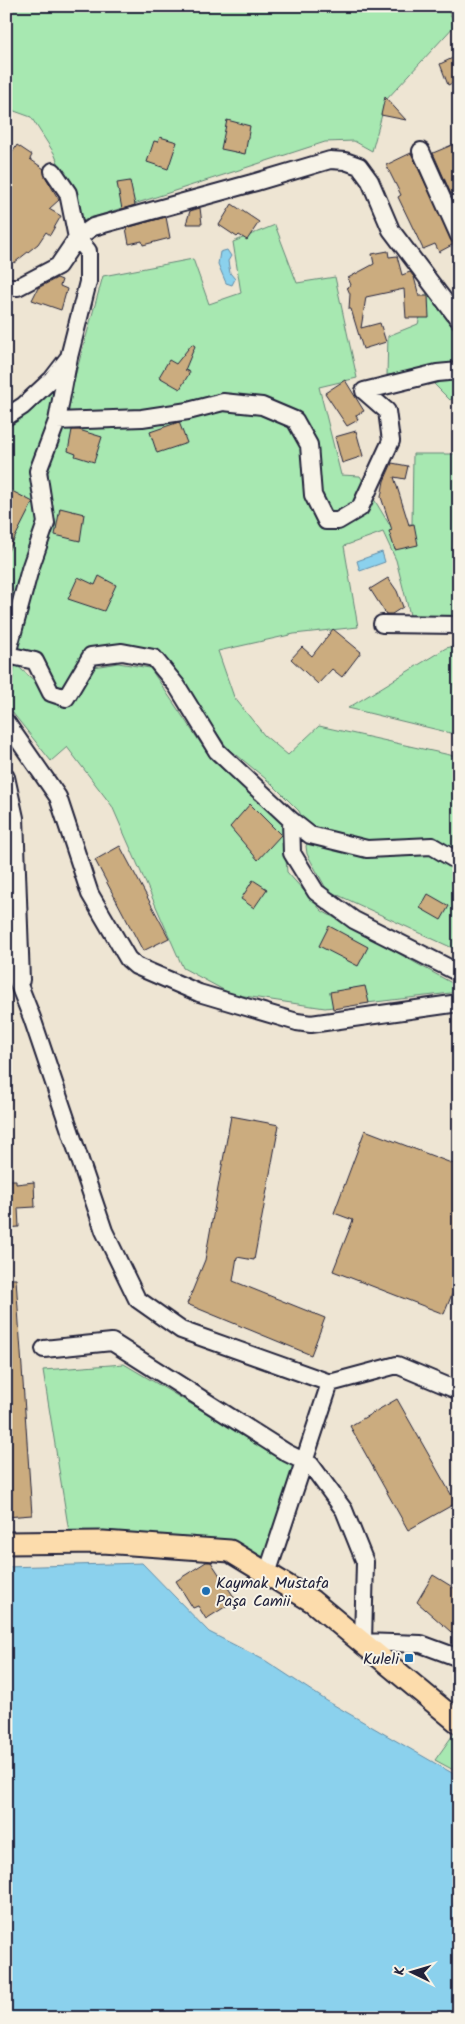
<svg xmlns="http://www.w3.org/2000/svg" width="465" height="2024" font-family="Kalam,sans-serif">
<style>
.green{fill:#a7e8b1;stroke:#648576}
.water{fill:#8bd1ed;stroke:#618ba6}
.building{fill:#cbac7f;stroke:#22223b}
.lines{fill:none;stroke-linecap:round;stroke-linejoin:round}
.minor-casing{stroke:#22223b;stroke-width:20}
.major-casing{stroke:#22223b;stroke-width:25}
.minor{stroke:#f7f3e8;stroke-width:16}
.major{stroke:#fcdcac;stroke-width:21}
.poi-dot{fill:#1f6fb2;stroke:#f7f3e8;stroke-width:2}
.labels{text-anchor:middle;stroke-width:4;stroke-linejoin:round;paint-order:stroke}
.poi-label{font-size:16px;fill:#22223b;stroke:#f7f3e8;text-anchor:start}
</style>
<rect width="100%" height="100%" fill="#eee5d3"/>
<filter id="ink" filterUnits="userSpaceOnUse"><feTurbulence type="fractalNoise" baseFrequency=".02" numOctaves="2"/><feDisplacementMap in="SourceGraphic" scale="10" xChannelSelector="R" yChannelSelector="G"/><feConvolveMatrix kernelMatrix="1 2 1 2 8 2 1 2 1" color-interpolation-filters="sRGB"/></filter>
<g filter="url(#ink)">
<path class="green" d="M 6,6 L 93,6 L 107,12 L 109,6 L 445,6 L 456,24 L 386,100 L 372,151 L 354,141 L 325,142 L 82,221 L 54,153 L 31,117 L 6,108 Z
M 275,225 L 297,283 L 335,277 L 357,378 L 319,387 L 341,475 L 360,476 L 389,524 L 412,524 L 413,454 L 459,454 L 459,618 L 411,619 L 396,560 L 383,532 L 344,546 L 358,627 L 294,634 L 218,651 L 234,697 L 264,735 L 288,755 L 319,726 L 459,757 L 459,951 L 327,890 L 307,854 L 306,846 L 310,835 L 299,811 L 272,784 L 226,746 L 160,650 L 124,645 L 85,651 L 64,689 L 55,686 L 41,658 L 15,648 L 52,526 L 48,473 L 103,276 L 193,259 L 209,304 L 241,293 L 233,242 Z
M 429,286 L 459,338 L 459,394 L 450,400 L 430,380 L 416,372 L 387,375 L 388,336 L 418,324 Z
M 60,380 L 54,420 L 33,471 L 40,525 L 6,636 L 6,428 Z
M 459,645 L 459,735 L 348,708 L 446,648 Z
M 118,663 L 150,668 L 212,760 L 283,820 L 287,872 L 322,911 L 459,987 L 459,992 L 325,1008 L 231,994 L 183,968 L 112,806 L 67,747 L 51,761 L 8,707 L 15,664 L 64,706 L 94,667 Z
M 124,1364 L 295,1466 L 265,1562 L 69,1532 L 43,1370 Z
M 455,1732 L 459,1735 L 459,1773 L 435,1760 Z"/>
<path class="water" d="M 227,250 L 231,256 L 228,261 L 230,273 L 235,279 L 232,285 L 226,283 L 218,264 L 220,252 Z
M 382,552 L 385,562 L 360,571 L 357,561 Z
M 142,1563 L 209,1632 L 266,1661 L 327,1701 L 459,1777 L 459,2018 L 6,2018 L 6,1567 Z"/>
<path class="building" d="M 459,55 L 459,80 L 448,85 L 440,64 Z
M 385,97 L 406,120 L 381,115 Z
M 227,120 L 250,126 L 245,154 L 221,149 Z
M 160,137 L 177,142 L 168,169 L 147,162 L 154,141 L 158,142 Z
M 459,142 L 459,184 L 454,186 L 456,192 L 451,194 L 433,153 Z
M 17,145 L 32,155 L 30,159 L 44,169 L 45,176 L 59,200 L 49,209 L 61,216 L 50,235 L 46,232 L 38,244 L 14,263 L 6,253 L 6,163 Z
M 411,153 L 454,244 L 439,252 L 435,244 L 423,249 L 398,197 L 401,195 L 386,165 Z
M 130,181 L 135,205 L 122,209 L 117,183 Z
M 232,204 L 259,222 L 247,240 L 239,235 L 237,237 L 219,225 Z
M 200,208 L 202,224 L 186,224 L 190,211 Z
M 166,217 L 170,238 L 143,245 L 142,241 L 129,244 L 126,228 Z
M 388,251 L 389,257 L 397,256 L 402,275 L 410,272 L 414,277 L 419,296 L 428,296 L 429,318 L 406,318 L 404,289 L 366,297 L 361,328 L 380,323 L 386,342 L 363,349 L 351,309 L 349,309 L 350,294 L 347,287 L 351,285 L 348,278 L 374,264 L 372,254 Z
M 57,278 L 62,280 L 60,286 L 67,289 L 61,310 L 32,300 L 38,288 Z
M 192,344 L 195,346 L 185,370 L 190,372 L 180,389 L 159,377 L 169,360 L 176,364 Z
M 345,380 L 364,411 L 356,415 L 358,420 L 347,426 L 325,393 Z
M 179,422 L 187,443 L 157,453 L 150,432 Z
M 72,430 L 79,430 L 102,437 L 94,462 L 75,456 L 76,454 L 68,451 Z
M 356,431 L 363,456 L 342,463 L 335,437 Z
M 392,463 L 408,466 L 405,479 L 394,477 L 409,525 L 414,524 L 418,545 L 395,550 L 389,531 L 392,530 L 381,497 L 384,481 Z
M 12,491 L 33,502 L 6,555 L 6,504 Z
M 60,508 L 84,514 L 80,541 L 55,535 Z
M 99,576 L 116,585 L 104,611 L 68,599 L 78,577 L 95,585 Z
M 388,578 L 397,591 L 403,607 L 392,614 L 386,614 L 370,589 Z
M 333,629 L 361,652 L 342,677 L 332,669 L 318,684 L 291,659 L 302,647 L 312,656 Z
M 250,804 L 281,835 L 258,860 L 230,827 Z
M 120,846 L 169,938 L 143,951 L 95,860 Z
M 253,880 L 267,889 L 254,908 L 241,899 Z
M 428,894 L 449,906 L 441,920 L 420,908 Z
M 329,926 L 368,947 L 358,966 L 319,946 Z
M 365,986 L 369,1003 L 333,1009 L 330,992 Z
M 231,1116 L 279,1125 L 254,1260 L 237,1257 L 233,1281 L 325,1318 L 311,1355 L 187,1304 L 205,1260 Z
M 365,1130 L 459,1166 L 459,1277 L 444,1314 L 333,1271 L 353,1220 L 334,1213 Z
M 6,1180 L 16,1180 L 16,1184 L 34,1182 L 35,1207 L 18,1208 L 19,1227 L 6,1228 Z
M 6,1279 L 16,1279 L 32,1515 L 6,1517 Z
M 397,1399 L 456,1503 L 408,1530 L 350,1426 Z
M 206,1562 L 211,1562 L 236,1600 L 206,1619 L 198,1606 L 193,1608 L 176,1581 Z
M 433,1575 L 459,1591 L 459,1639 L 417,1602 Z"/>
<g class="lines">
<defs>
<path id="minor" d="M 421,151 L 459,236
M 6,287 L 18,287 L 58,266 L 77,238 L 93,227 L 256,182 L 330,160 L 345,161 L 359,166 L 370,181 L 391,230 L 459,320
M 6,417 L 23,406 L 52,379 L 69,357 L 88,282 L 88,251 L 77,238 L 68,193 L 53,171
M 57,421 L 142,418 L 188,411 L 223,402 L 262,406 L 295,420 L 309,445 L 313,495 L 326,521 L 338,521 L 360,508 L 391,441 L 387,411 L 364,391 L 437,373 L 459,371
M 382,624 L 459,625
M 7,655 L 35,661 L 51,693 L 66,698 L 91,656 L 122,652 L 154,658 L 177,686 L 217,751 L 291,820 L 310,835 L 367,849 L 432,846 L 459,862
M 6,658 L 30,569 L 46,523 L 38,471 L 57,421 L 69,357
M 6,722 L 58,797 L 90,894 L 128,959 L 136,966 L 199,993 L 297,1022 L 311,1024 L 459,1003
M 6,777 L 15,818 L 21,980
M 291,820 L 292,853 L 316,892 L 354,920 L 459,973
M 6,952 L 32,1018 L 104,1231 L 137,1299 L 181,1330 L 330,1383
M 44,1349 L 112,1342 L 287,1453 L 311,1465 L 344,1510 L 365,1562 L 363,1642 L 421,1644 L 459,1658
M 267,1574 L 330,1383 L 397,1365 L 459,1391"/>
<path id="major" d="M 6,1543 L 103,1542 L 230,1551 L 312,1601 L 459,1723"/>
</defs>
<use href="#minor" class="minor-casing"/>
<use href="#major" class="major-casing"/>
<use href="#minor" class="minor"/>
<use href="#major" class="major"/>
</g>
</g>
<g class="poi-dot">
<circle cx="206" cy="1591" r="5"/>
<rect x="404" y="1653" width="10" height="10" rx="2.5"/>
</g>
<g class="labels">
<g class="poi-label">
<text x="216" y="1588">Kaymak Mustafa<tspan x="216" dy="18">Paşa Camii</tspan></text>
<text x="399" y="1664" text-anchor="end">Kuleli</text>
</g>
</g>
<rect width="465" height="2024" fill="none" stroke="#f7f3e8" stroke-width="25"/>
<rect x="12" y="12" width="440" height="1999" fill="none" stroke="#22223b" stroke-width="2" filter="url(#ink)"/>
<g transform="translate(412 1972) rotate(275)" stroke="#f7f3e8" stroke-width="4" paint-order="stroke">
<path d="M0-4L9 19L0 12L-9 19Z" fill="#22223b"/>
<text y="-8" font-size="14" font-weight="bold" text-anchor="middle" fill="#22223b">K</text>
</g>
</svg>
